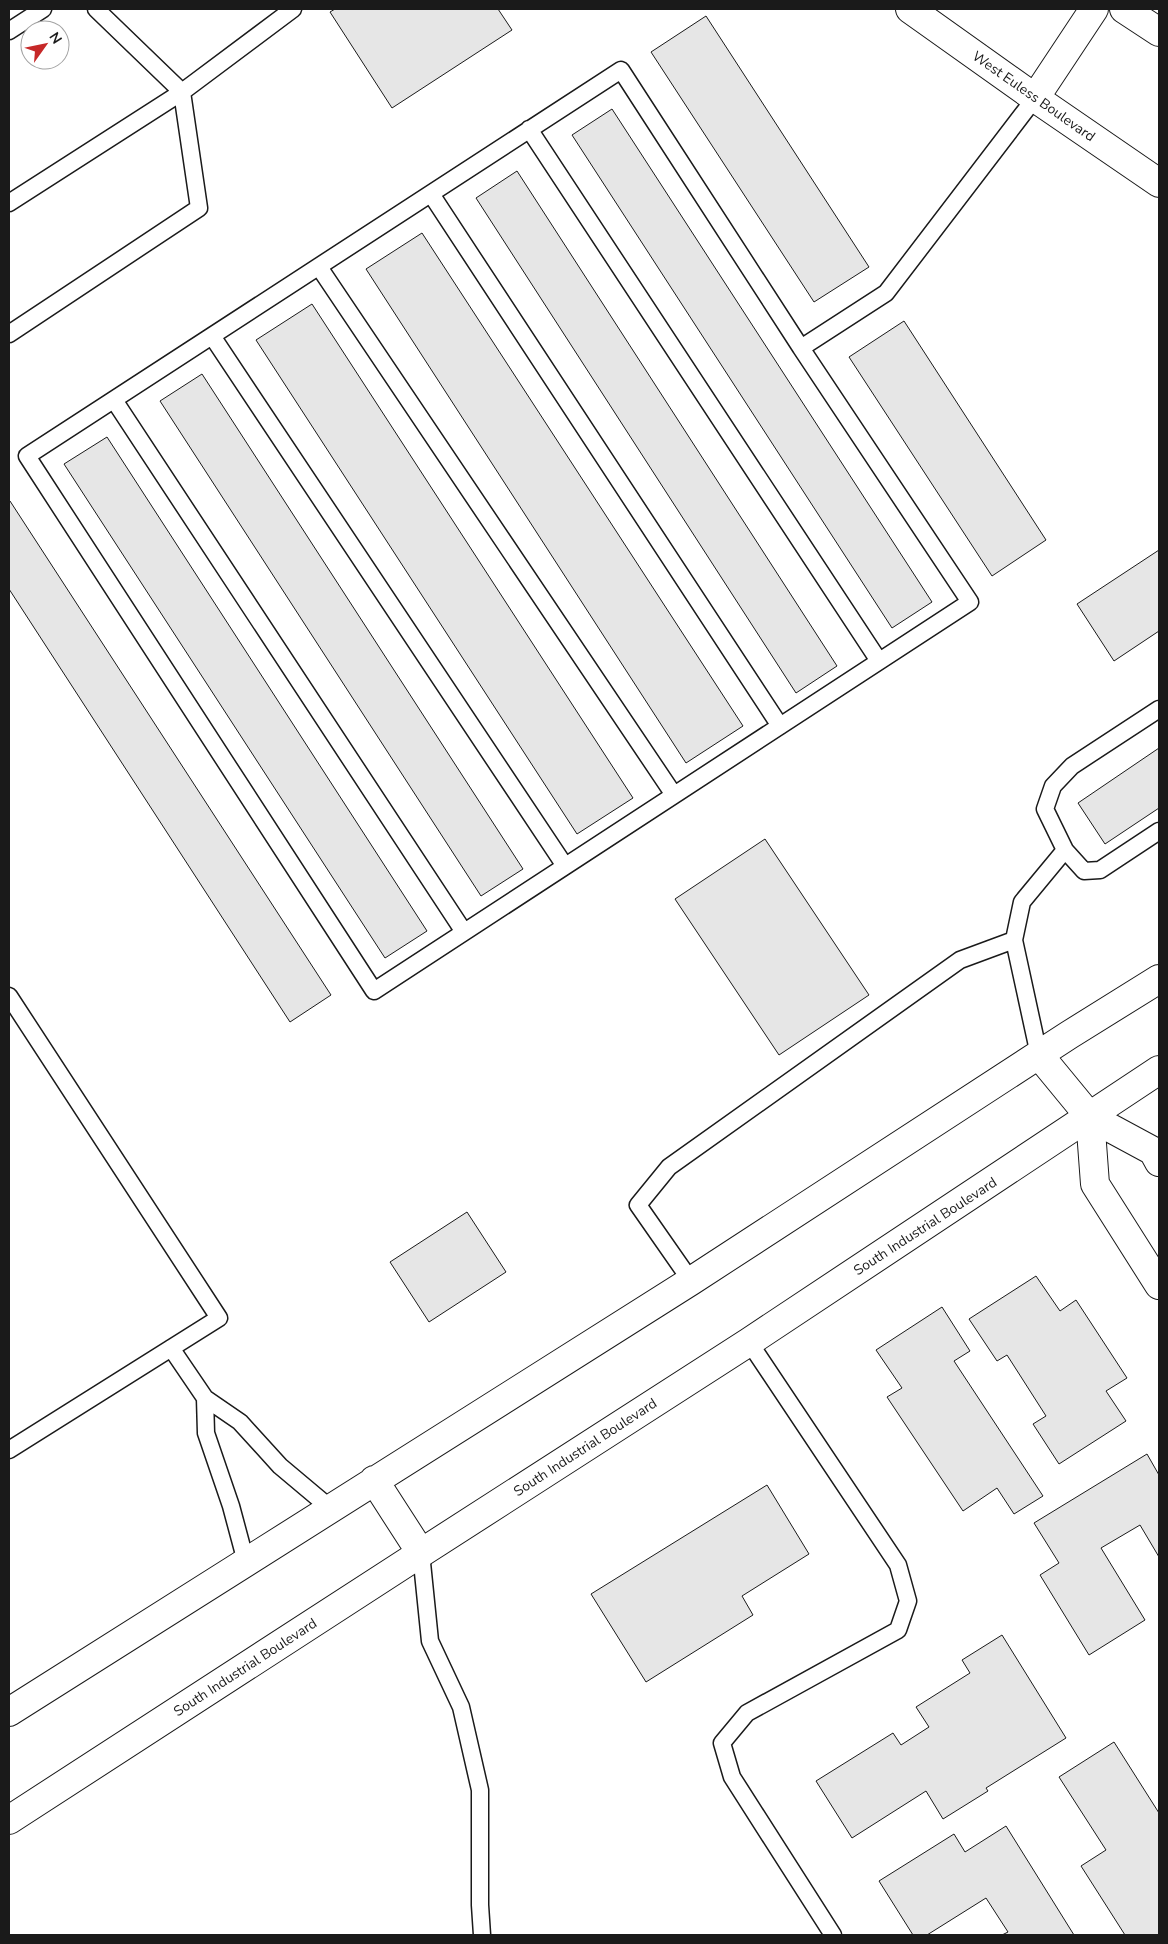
<svg xmlns="http://www.w3.org/2000/svg" width="1168" height="1944" font-family="'Nunito Sans',sans-serif">
<style>
.building{fill:#e6e6e6;stroke:#1a1a1a}
.lines{fill:none;stroke-linecap:round;stroke-linejoin:round}
.lane-casing{stroke:#1a1a1a;stroke-width:19}
.secondary-casing{stroke:#1a1a1a;stroke-width:30}
.primary-casing{stroke:#1a1a1a;stroke-width:30}
.lane{stroke:#fff;stroke-width:16}
.secondary{stroke:#fff;stroke-width:28}
.primary{stroke:#fff;stroke-width:28}
.labels{text-anchor:middle;stroke-width:4;stroke-linejoin:round;paint-order:stroke}
.street-label{font-size:14px;fill:#1a1a1a;stroke:#fff}
</style>
<rect width="100%" height="100%" fill="#fff"/>
<path class="building" d="M 335,9 L 498,9 L 512,30 L 392,108 L 330,12 Z
M 706,16 L 869,267 L 814,302 L 651,52 Z
M 612,109 L 932,602 L 892,628 L 572,135 Z
M 517,171 L 837,666 L 796,693 L 476,198 Z
M 422,233 L 743,726 L 686,763 L 366,269 Z
M 312,304 L 633,798 L 577,834 L 256,340 Z
M 904,321 L 1046,540 L 992,576 L 849,357 Z
M 202,374 L 523,869 L 481,896 L 160,401 Z
M 107,437 L 427,931 L 385,958 L 64,464 Z
M 10,501 L 331,995 L 290,1022 L 9,589 L 9,502 Z
M 1159,550 L 1159,631 L 1114,661 L 1077,604 Z
M 1159,748 L 1159,808 L 1105,844 L 1078,803 Z
M 765,839 L 869,995 L 779,1055 L 675,899 Z
M 467,1212 L 506,1272 L 429,1322 L 390,1262 Z
M 1036,1276 L 1060,1311 L 1076,1300 L 1127,1378 L 1106,1391 L 1126,1421 L 1059,1464 L 1033,1424 L 1046,1416 L 1007,1355 L 997,1361 L 969,1319 Z
M 942,1307 L 970,1351 L 954,1361 L 1043,1496 L 1014,1514 L 997,1488 L 963,1511 L 887,1397 L 902,1388 L 876,1350 Z
M 1147,1454 L 1159,1475 L 1159,1557 L 1140,1525 L 1101,1548 L 1145,1620 L 1089,1655 L 1040,1575 L 1059,1563 L 1034,1523 Z
M 767,1485 L 809,1554 L 742,1596 L 753,1615 L 646,1682 L 591,1594 Z
M 1002,1635 L 1066,1738 L 986,1788 L 988,1791 L 943,1819 L 926,1791 L 852,1838 L 816,1781 L 893,1733 L 901,1745 L 929,1727 L 916,1707 L 970,1673 L 962,1660 Z
M 1114,1742 L 1159,1813 L 1159,1935 L 1125,1935 L 1081,1866 L 1106,1850 L 1059,1777 Z
M 1006,1826 L 1074,1935 L 1002,1935 L 1008,1932 L 986,1898 L 927,1935 L 913,1935 L 879,1881 L 954,1834 L 965,1852 Z"/>
<g class="lines">
<defs>
<path id="lane" d="M 9,31 L 43,9
M 529,129 L 879,661
M 431,194 L 780,726
M 9,203 L 182,92 L 96,9
M 319,267 L 674,795
M 9,334 L 199,208 L 182,92 L 293,9
M 212,336 L 565,866
M 801,348 L 621,70 L 27,456 L 374,991 L 970,602 L 801,348 L 886,293 L 1035,98
M 114,400 L 464,932
M 1065,850 L 1084,871 L 1100,870 L 1159,831
M 9,996 L 219,1318 L 9,1450
M 1039,1055 L 1014,940 L 1022,902 L 1065,850 L 1045,809 L 1053,786 L 1072,766 L 1159,709
M 691,1281 L 638,1205 L 669,1167 L 960,960 L 1014,940
M 749,1342 L 898,1565 L 908,1601 L 898,1630 L 747,1713 L 722,1743 L 732,1777 L 833,1935
M 171,1348 L 205,1398 L 240,1422 L 280,1466 L 330,1508
M 205,1398 L 206,1433 L 231,1506 L 246,1562
M 421,1553 L 430,1641 L 461,1707 L 480,1790 L 480,1905 L 482,1935"/>
<path id="secondary" d="M 1039,1055 L 1090,1117 L 1153,1151 L 1159,1162
M 1090,1117 L 1095,1184 L 1159,1285"/>
<path id="primary" d="M 910,9 L 1035,98 L 1159,183
M 1124,9 L 1159,32
M 1035,98 L 1094,9
M 374,1480 L 421,1553
M 9,1712 L 691,1281 L 1069,1035 L 1159,979
M 9,1820 L 421,1553 L 749,1342 L 1159,1070"/>
</defs>
<use href="#lane" class="lane-casing"/>
<use href="#secondary" class="secondary-casing"/>
<use href="#primary" class="primary-casing"/>
<use href="#lane" class="lane"/>
<use href="#secondary" class="secondary"/>
<use href="#primary" class="primary"/>
</g>
<g class="labels">
<g class="street-label">
<text transform="translate(1034 96) rotate(35)" y="5">West Euless Boulevard</text>
<text transform="translate(925 1226) rotate(-33)" y="5">South Industrial Boulevard</text>
<text transform="translate(585 1447) rotate(-33)" y="5">South Industrial Boulevard</text>
<text transform="translate(245 1667) rotate(-33)" y="5">South Industrial Boulevard</text>
</g>
</g>
<rect width="1168" height="1944" fill="none" stroke="#1a1a1a" stroke-width="20"/>
<g transform="translate(45 45) rotate(57)"><circle r="24" fill="#ffffff" stroke="#a3a3a3"/>
<path d="M0-4L9 19L0 12L-9 19Z" fill="#c62828"/>
<text y="-8" font-size="14" font-weight="bold" text-anchor="middle" fill="#1a1a1a">N</text>
</g>
</svg>
